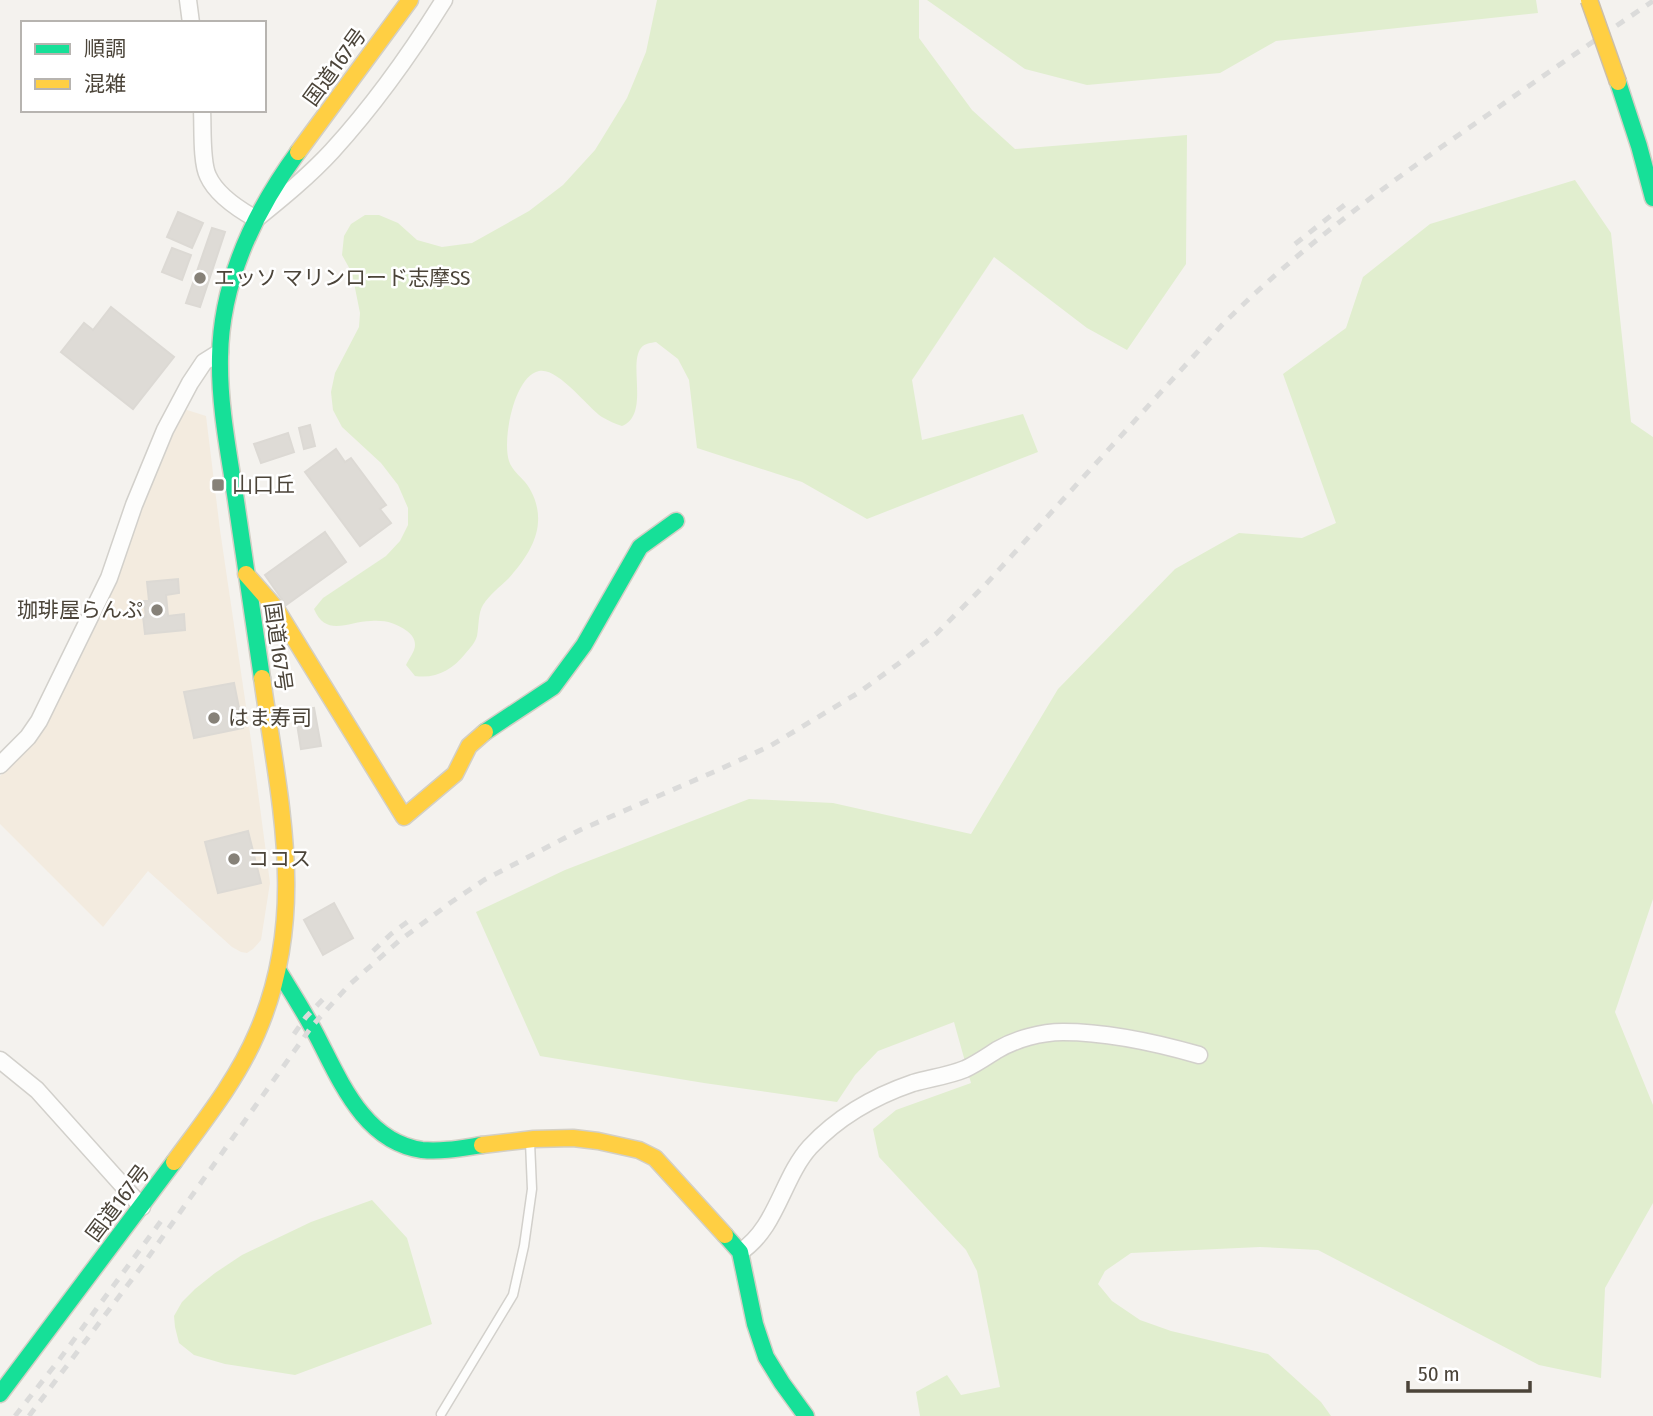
<svg xmlns="http://www.w3.org/2000/svg" width="1653" height="1416" font-family="'Fira Sans Condensed','Noto Sans JP',sans-serif">
<style>
.commercial{fill:#f3ebdf}
.green{fill:#e1eecf}
.building{fill:#dedbd6;stroke:#dcd9d4;stroke-width:2}
.lines{fill:none;stroke-linecap:round;stroke-linejoin:round}
.lane-casing{stroke:#d2d0cb;stroke-width:11}
.street-casing{stroke:#d2d0cb;stroke-width:19}
.fast-casing{stroke:#d3cfc5;stroke-width:19}
.slow-casing{stroke:#d3cfc5;stroke-width:19}
.lane{stroke:#fdfdfc;stroke-width:8}
.street{stroke:#fdfdfc;stroke-width:16}
.fast{stroke:#16e098;stroke-width:16}
.slow{stroke:#ffcf43;stroke-width:16}
.rail{stroke:#dbdbda;stroke-width:5;stroke-dasharray:9 9;stroke-linecap:butt}
.slow-bridge-casing{stroke:#ccbfa9;stroke-width:19;stroke-linecap:butt}
.slow-bridge{stroke:#ffcf43;stroke-width:16}
.poi-dot{fill:#868178;stroke:#fff;stroke-width:2.5}
.labels{text-anchor:middle;stroke-width:5;stroke-linejoin:round;paint-order:stroke}
.street-label{font-size:21px;fill:#4b4439;stroke:#fff}
.poi-label{font-size:21px;fill:#4b4439;stroke:#fff;text-anchor:start}
</style>
<rect width="100%" height="100%" fill="#f4f2ee"/>
<path class="commercial" d="M 184,409 L 206,416 L 220,530 L 252,747 L 270,883 L 261,940 L 253,949 L 247,953 L 241,952 L 232,947 L 148,871 L 103,927 L 0,824 L 0,776 L 25,752 L 46,721 L 131,535 Z"/>
<path class="green" d="M 657,0 L 919,0 L 919,38 L 972,110 L 1015,149 L 1187,135 L 1186,264 L 1127,350 L 1087,328 L 994,257 L 912,380 L 922,440 L 1023,414 L 1038,452 L 867,519 L 802,482 L 697,448 L 689,380 L 678,359 L 656,342 C 651,343 645,343 641,348 C 628,364 650,415 622,426 C 615,424 609,421 602,417 C 587,407 558,367 539,371 C 514,376 502,440 509,461 C 512,470 519,475 525,482 C 534,493 539,508 538,522 C 537,543 523,562 509,578 C 500,587 490,594 483,605 C 478,613 479,626 477,636 C 475,643 470,648 465,654 C 452,670 436,679 415,676 L 406,665 C 409,658 415,652 415,645 C 415,639 412,635 407,631 C 396,623 385,620 371,621 C 349,621 326,638 314,609 L 323,598 L 386,556 L 400,541 L 408,525 L 408,508 L 398,485 L 381,463 L 342,427 L 333,410 L 331,392 L 335,373 L 359,327 L 360,313 L 352,273 L 342,255 L 344,236 L 351,224 L 365,215 L 379,215 L 398,223 L 417,240 L 442,247 L 472,243 L 529,211 L 563,185 L 595,150 L 627,98 L 646,52 Z
M 927,0 L 1536,0 L 1538,13 L 1276,41 L 1220,73 L 1087,85 L 1025,69 Z
M 1575,180 L 1611,233 L 1631,422 L 1653,437 L 1653,899 L 1615,1012 L 1653,1105 L 1653,1203 L 1605,1288 L 1601,1378 L 1539,1365 L 1318,1250 L 1260,1247 L 1131,1253 L 1105,1271 L 1098,1284 L 1112,1301 L 1140,1320 L 1171,1331 L 1268,1354 L 1321,1402 L 1331,1416 L 920,1416 L 916,1392 L 947,1375 L 961,1395 L 1000,1387 L 977,1271 L 966,1250 L 879,1157 L 873,1129 L 896,1110 L 971,1083 L 954,1022 L 878,1051 L 855,1075 L 837,1102 L 704,1083 L 540,1056 L 476,912 L 565,870 L 749,799 L 833,803 L 971,834 L 1058,689 L 1175,569 L 1239,533 L 1302,538 L 1336,523 L 1283,374 L 1346,328 L 1363,277 L 1430,224 Z
M 372,1200 L 407,1238 L 432,1324 L 295,1375 L 225,1364 L 194,1355 L 179,1343 L 175,1327 L 174,1316 L 182,1302 L 195,1289 L 215,1273 L 242,1255 L 311,1222 Z"/>
<path class="building" d="M 178,212 L 203,223 L 192,248 L 167,237 Z
M 212,228 L 225,232 L 200,307 L 186,303 Z
M 172,248 L 191,255 L 182,280 L 162,272 Z
M 111,307 L 174,357 L 133,409 L 61,352 L 84,323 L 93,330 Z
M 310,425 L 315,446 L 304,449 L 299,428 Z
M 288,433 L 294,452 L 261,463 L 254,444 Z
M 336,449 L 345,462 L 351,458 L 386,505 L 380,509 L 391,523 L 360,546 L 305,472 Z
M 325,532 L 346,562 L 286,605 L 265,575 Z
M 178,579 L 179,593 L 166,595 L 168,616 L 184,614 L 185,630 L 145,634 L 143,616 L 146,617 L 144,601 L 149,601 L 147,582 Z
M 234,683 L 243,728 L 194,738 L 184,692 Z
M 314,708 L 321,746 L 301,749 L 295,711 Z
M 248,831 L 261,883 L 218,893 L 205,842 Z
M 334,903 L 353,938 L 323,955 L 304,920 Z"/>
<g class="lines">
<defs>
<path id="lane" d="M 441,1414 L 513,1295 L 524,1246 L 532,1189 L 530,1142"/>
<path id="street" d="M 188,0 L 191,23
M 202,110 C 203,127 201,162 208,176 C 216,194 238,209 256,219 C 282,198 309,176 332,151 C 374,105 411,53 444,0
M 0,765 L 28,737 L 39,721 L 109,578 L 134,505 L 165,430 L 190,383 L 204,362 L 220,352
M 0,1060 L 37,1090 L 142,1207
M 740,1252 C 777,1228 782,1178 810,1147 C 838,1117 875,1096 913,1083 C 930,1078 948,1076 965,1069 C 976,1064 986,1057 997,1050 C 1016,1039 1041,1032 1063,1032 C 1107,1032 1157,1043 1199,1055"/>
<path id="fast" d="M 1618,82 L 1639,146 L 1653,198
M 262,678 C 253,616 244,555 235,494 C 228,449 219,403 220,357 C 221,282 255,211 298,152
M 485,732 L 553,687 L 584,645 L 640,547 L 676,521
M 278,970 C 292,993 307,1016 319,1040 C 342,1085 366,1142 422,1150 C 442,1152 462,1148 482,1145
M 725,1235 L 740,1252 L 755,1324 L 766,1357 L 782,1383 L 806,1416
M 0,1394 L 174,1162"/>
<path id="slow" d="M 298,152 L 410,0
M 246,574 L 275,607 L 404,817 L 455,774 L 469,746 L 485,732
M 482,1145 L 534,1139 L 573,1138 L 598,1141 L 639,1150 L 655,1158 L 725,1235
M 174,1162 C 204,1121 237,1080 257,1033 C 309,914 279,800 262,678"/>
</defs>
<use href="#lane" class="lane-casing"/>
<use href="#street" class="street-casing"/>
<use href="#fast" class="fast-casing"/>
<use href="#slow" class="slow-casing"/>
<use href="#lane" class="lane"/>
<use href="#street" class="street"/>
<use href="#fast" class="fast"/>
<use href="#slow" class="slow"/>
<path class="rail" d="M 1295,244 L 1347,203
M 373,951 L 391,934 L 414,917
M 294,1034 L 306,1017 L 328,994
M 15,1416 L 59,1360 L 164,1217
M 29,1416 L 142,1266 L 312,1026 L 349,985 L 399,941 L 450,903 L 484,880 L 580,830 L 716,771 L 770,746 L 858,693 L 898,664 L 937,633 L 986,584 L 1222,325 C 1302,245 1393,180 1486,116 C 1541,77 1597,39 1653,1"/>
<defs>
<path id="slow-bridge" d="M 1589,0 L 1618,82"/>
</defs>
<use href="#slow-bridge" class="slow-bridge-casing"/>
<use href="#slow-bridge" class="slow-bridge"/>
</g>
<g class="poi-dot">
<circle cx="200" cy="278" r="7"/>
<rect x="211" y="478" width="14" height="14" rx="3.5"/>
<circle cx="157" cy="610" r="7"/>
<circle cx="214" cy="718" r="7"/>
<circle cx="234" cy="859" r="7"/>
</g>
<g class="labels">
<g class="street-label">
<text transform="translate(335 67) rotate(-54)" y="7">国道167号</text>
<text transform="translate(278 647) rotate(82)" y="7">国道167号</text>
<text transform="translate(118 1203) rotate(-53)" y="7">国道167号</text>
</g>
<g class="poi-label">
<text x="214" y="285">エッソ マリンロード志摩SS</text>
<text x="232" y="492">山口丘</text>
<text x="143" y="617" text-anchor="end">珈琲屋らんぷ</text>
<text x="228" y="725">はま寿司</text>
<text x="248" y="866">ココス</text>
</g>
</g>
<rect x="21" y="21" width="245" height="91" fill="#ffffff" stroke="#b7b4b0" stroke-width="2"/>
<rect x="35" y="44" width="35" height="10" fill="#16e098" stroke="#b7b4b0" stroke-width="2"/>
<text x="84" y="56" font-size="21" fill="#4b4439">順調</text>
<rect x="35" y="79" width="35" height="10" fill="#ffcf43" stroke="#b7b4b0" stroke-width="2"/>
<text x="84" y="91" font-size="21" fill="#4b4439">混雑</text>
<path d="M1408 1381v10h122v-10" fill="none" stroke="#4b4439" stroke-width="3.5"/>
<text x="1418" y="1381" font-size="21" fill="#4b4439" stroke="#ffffff" stroke-width="5" paint-order="stroke">50 m</text>
</svg>
